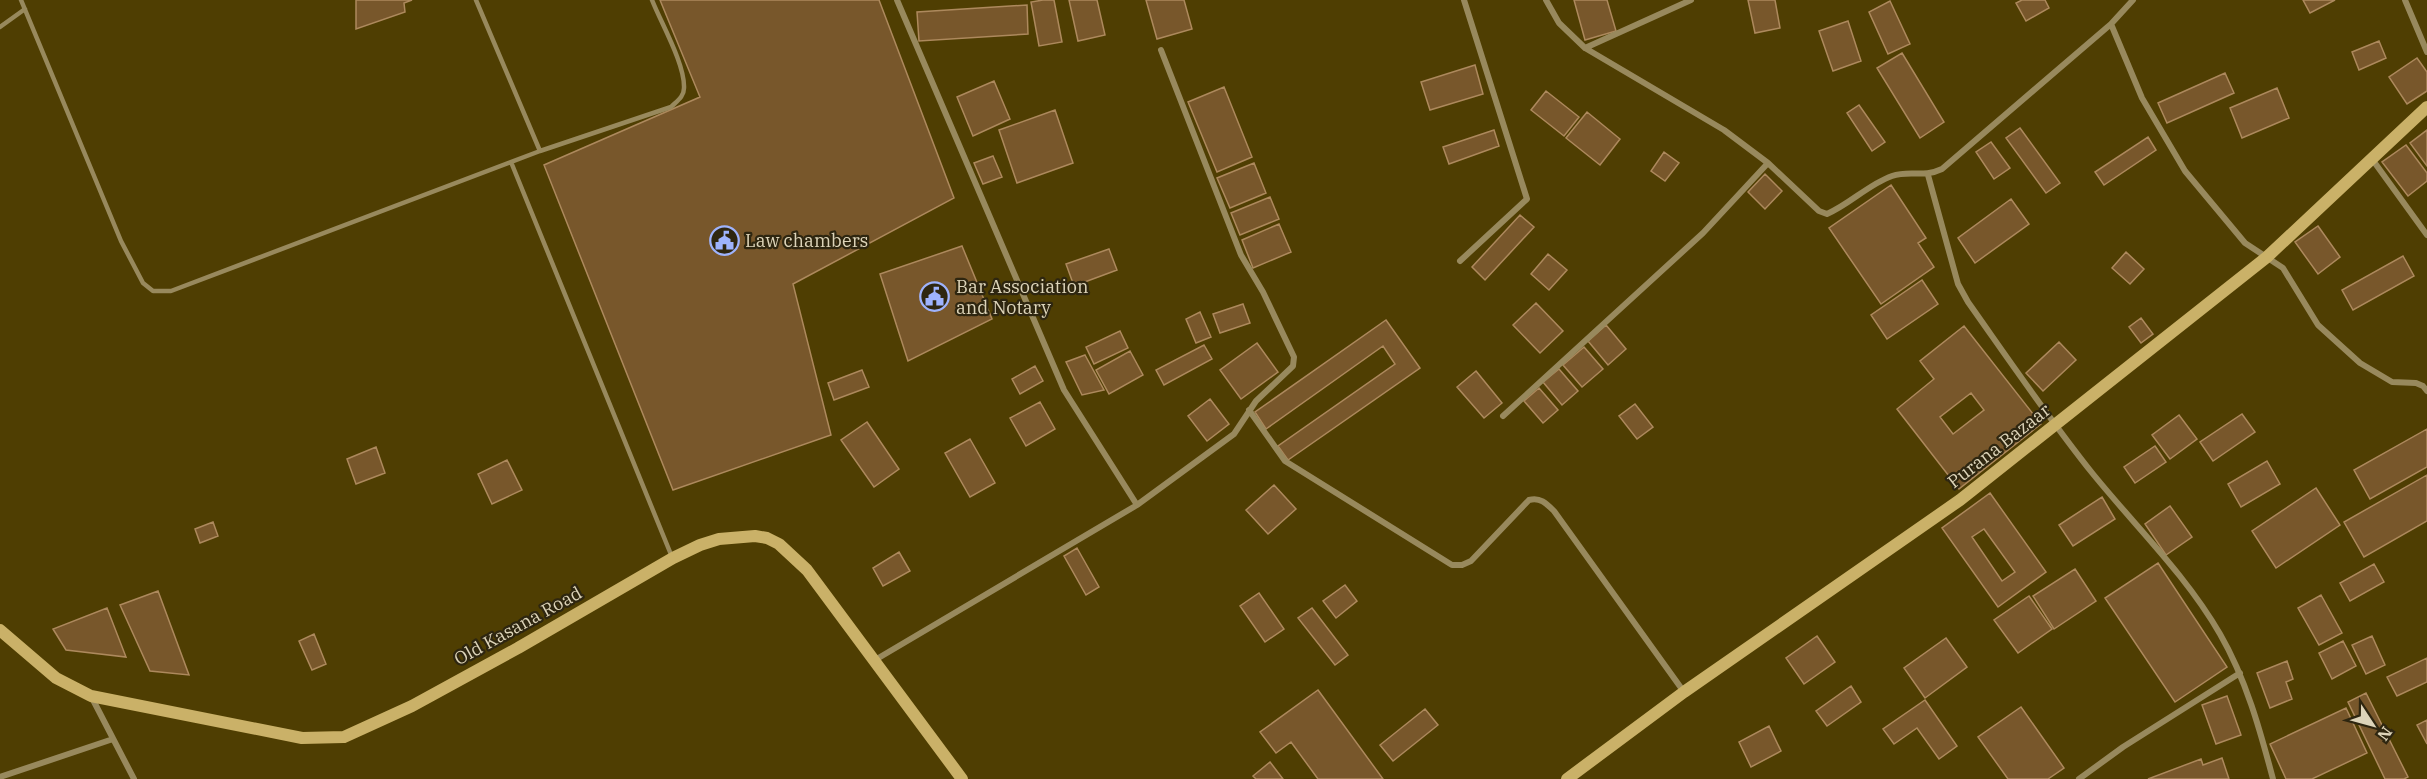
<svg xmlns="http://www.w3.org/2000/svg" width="2427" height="779" font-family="'IBM Plex Serif',serif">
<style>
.building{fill:#78572b;stroke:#ad895d;stroke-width:1.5;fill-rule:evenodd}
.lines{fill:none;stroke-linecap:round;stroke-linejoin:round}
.lane{stroke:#98895d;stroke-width:4.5}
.street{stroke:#98895d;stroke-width:6}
.secondary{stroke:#cab168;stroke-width:12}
.labels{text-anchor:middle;stroke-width:4.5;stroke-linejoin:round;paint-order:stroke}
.poi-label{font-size:18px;fill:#ddd4b9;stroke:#2e2610;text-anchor:start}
.street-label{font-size:18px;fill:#ddd4b9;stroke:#2e2610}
</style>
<rect width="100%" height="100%" fill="#4f3e02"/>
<path class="building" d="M 356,0 L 412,0 L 404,3 L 405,12 L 356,29 Z
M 660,0 L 879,0 L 954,198 L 793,284 L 831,435 L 673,490 L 544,165 L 700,97 Z
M 1043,0 L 1054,0 L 1062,42 L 1039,46 L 1031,2 Z
M 1069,0 L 1097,0 L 1105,35 L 1078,41 Z
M 1146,0 L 1184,0 L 1192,29 L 1157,39 Z
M 1574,0 L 1607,0 L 1616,31 L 1585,40 Z
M 1748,0 L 1775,0 L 1780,28 L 1755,33 Z
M 2022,0 L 2045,0 L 2049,8 L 2026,21 L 2016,3 Z
M 2303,0 L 2335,0 L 2310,13 Z
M 1890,1 L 1910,44 L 1888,54 L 1869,12 Z
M 1027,5 L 1028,34 L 919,41 L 917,12 Z
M 1848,21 L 1861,61 L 1833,71 L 1819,31 Z
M 2379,41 L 2386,58 L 2359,70 L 2352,52 Z
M 1902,53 L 1944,122 L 1920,138 L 1877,68 Z
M 2417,58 L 2427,72 L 2427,91 L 2407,104 L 2389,77 Z
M 1475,65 L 1483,94 L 1430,110 L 1421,82 Z
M 2225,73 L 2234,93 L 2167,123 L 2158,103 Z
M 994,81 L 1010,119 L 973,136 L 957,97 Z
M 1224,87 L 1252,157 L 1217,172 L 1188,102 Z
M 2277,88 L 2289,118 L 2242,138 L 2230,108 Z
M 1546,91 L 1579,117 L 1564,136 L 1531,110 Z
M 1859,105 L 1885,142 L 1872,151 L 1847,113 Z
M 1055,110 L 1073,163 L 1017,183 L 999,130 Z
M 1587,112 L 1620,139 L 1600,165 L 1566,138 Z
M 2020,128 L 2060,183 L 2046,193 L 2006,138 Z
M 1494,130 L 1499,146 L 1449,164 L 1443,147 Z
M 2427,130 L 2427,166 L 2410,143 Z
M 2148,137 L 2156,150 L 2104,185 L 2095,172 Z
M 1991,142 L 2010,168 L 1994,179 L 1976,152 Z
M 2406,145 L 2427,173 L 2427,181 L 2408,196 L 2382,162 Z
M 1664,152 L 1679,163 L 1665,181 L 1651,171 Z
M 993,156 L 1002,177 L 983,184 L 974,163 Z
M 1254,163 L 1266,193 L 1230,208 L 1217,178 Z
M 1765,174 L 1782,191 L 1765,209 L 1748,192 Z
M 1891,185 L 1926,238 L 1918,243 L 1934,267 L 1881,304 L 1829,228 Z
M 1270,197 L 1279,219 L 1240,235 L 1231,213 Z
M 2011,199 L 2029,224 L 1975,263 L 1958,238 Z
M 1520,215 L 1534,227 L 1485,280 L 1472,267 Z
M 1279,224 L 1291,252 L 1253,268 L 1242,240 Z
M 2318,226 L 2340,257 L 2318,274 L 2295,242 Z
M 962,246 L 992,319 L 908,361 L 880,274 Z
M 1109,249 L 1117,270 L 1074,286 L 1066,264 Z
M 2126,252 L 2144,269 L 2130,284 L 2112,268 Z
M 1548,254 L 1567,270 L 1549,290 L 1531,274 Z
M 2403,256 L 2414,276 L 2353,310 L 2342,290 Z
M 1922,280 L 1938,304 L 1887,339 L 1871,315 Z
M 1536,303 L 1563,331 L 1540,353 L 1513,325 Z
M 1243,304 L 1250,323 L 1220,333 L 1213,314 Z
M 1200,312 L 1211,337 L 1196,343 L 1186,319 Z
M 2141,318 L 2153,334 L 2141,343 L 2129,327 Z
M 1386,320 L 1420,368 L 1288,460 L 1278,446 L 1395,364 L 1383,346 L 1266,429 L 1255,412 Z
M 1606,325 L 1626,349 L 1608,365 L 1588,341 Z
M 1964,326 L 2041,424 L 1959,489 L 1897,409 L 1934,379 L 1920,361 ZM 1971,393 L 1984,410 L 1953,434 L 1940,417 Z
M 1120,331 L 1128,348 L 1094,364 L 1086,347 Z
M 2059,342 L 2076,360 L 2043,391 L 2026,373 Z
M 1257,343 L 1278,372 L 1241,399 L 1220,370 Z
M 1204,345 L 1212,359 L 1164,385 L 1156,370 Z
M 1584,347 L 1603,369 L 1582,387 L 1563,365 Z
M 1130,351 L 1143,375 L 1109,394 L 1096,370 Z
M 1085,355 L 1104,390 L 1082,395 L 1066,362 Z
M 1035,366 L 1043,381 L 1020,394 L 1012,379 Z
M 1559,369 L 1578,391 L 1562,405 L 1543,382 Z
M 862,370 L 869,387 L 834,400 L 828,383 Z
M 1476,371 L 1502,403 L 1484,418 L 1457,387 Z
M 1539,388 L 1558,410 L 1543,423 L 1524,401 Z
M 1210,399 L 1229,424 L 1207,441 L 1188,416 Z
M 1040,402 L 1055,429 L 1026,446 L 1010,418 Z
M 1635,404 L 1653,427 L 1637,439 L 1619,416 Z
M 2242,414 L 2255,432 L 2213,461 L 2200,442 Z
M 2179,415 L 2197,439 L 2170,459 L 2152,435 Z
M 867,422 L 899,469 L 874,487 L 841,440 Z
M 2427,429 L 2427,467 L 2370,499 L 2354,470 Z
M 970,439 L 995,483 L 970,497 L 945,453 Z
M 2155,446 L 2166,462 L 2135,483 L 2124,467 Z
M 376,447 L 385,473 L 356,484 L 347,459 Z
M 507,460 L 522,490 L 492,504 L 478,474 Z
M 2267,461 L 2280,484 L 2241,507 L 2228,484 Z
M 2427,475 L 2427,521 L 2364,557 L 2344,522 Z
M 1274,485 L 1296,509 L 1268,534 L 1246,510 Z
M 2316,488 L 2340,525 L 2276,568 L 2252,531 Z
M 1990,493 L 2046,572 L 1998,607 L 1942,528 ZM 1984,529 L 2015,572 L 2002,581 L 1972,537 Z
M 2102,497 L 2115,519 L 2073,546 L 2059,525 Z
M 2170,506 L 2192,537 L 2166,555 L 2145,524 Z
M 213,522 L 218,536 L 200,543 L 195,529 Z
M 1077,548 L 1099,587 L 1086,595 L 1064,556 Z
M 899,552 L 910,571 L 883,586 L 873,568 Z
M 2158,563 L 2227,667 L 2175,702 L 2105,598 Z
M 2374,564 L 2384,582 L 2350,601 L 2340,583 Z
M 2075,569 L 2096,601 L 2054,629 L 2033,596 Z
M 1345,585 L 1357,601 L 1336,618 L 1323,601 Z
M 158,591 L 189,675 L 150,671 L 120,605 Z
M 1259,593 L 1284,629 L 1265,642 L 1240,606 Z
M 2321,595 L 2342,633 L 2319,645 L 2298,608 Z
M 2029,596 L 2052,629 L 2018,653 L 1994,620 Z
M 107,608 L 126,657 L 66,650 L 53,629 Z
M 1312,608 L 1348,655 L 1335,665 L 1298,618 Z
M 314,634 L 326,664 L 312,670 L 299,641 Z
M 1817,636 L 1835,662 L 1804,684 L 1786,658 Z
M 2372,636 L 2385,665 L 2366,674 L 2352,645 Z
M 1946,638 L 1967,667 L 1925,698 L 1904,668 Z
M 2343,641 L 2356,666 L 2332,679 L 2319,653 Z
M 2427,658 L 2427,682 L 2397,696 L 2387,677 Z
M 2287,661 L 2293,679 L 2286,682 L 2292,699 L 2270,708 L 2257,673 Z
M 1851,686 L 1861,702 L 1827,726 L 1816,711 Z
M 1318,690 L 1383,779 L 1318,779 L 1291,742 L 1276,753 L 1260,732 Z
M 2366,693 L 2408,777 L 2404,779 L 2385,779 L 2348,702 Z
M 2227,696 L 2241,735 L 2216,744 L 2202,705 Z
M 1925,700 L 1957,746 L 1939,759 L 1917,728 L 1894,744 L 1883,729 Z
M 2021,707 L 2064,768 L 2048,779 L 2008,779 L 1978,737 Z
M 2346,708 L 2367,753 L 2312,779 L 2286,779 L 2270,744 Z
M 1425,709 L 1438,725 L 1393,761 L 1380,745 Z
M 2427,720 L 2427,744 L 2417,725 Z
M 1769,726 L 1781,751 L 1751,767 L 1739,742 Z
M 2222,758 L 2229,779 L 2148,779 L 2201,759 L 2203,765 Z
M 1270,762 L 1283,779 L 1256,779 L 1253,776 Z"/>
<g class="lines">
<path class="lane" d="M 21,0 L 121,241 L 143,283 L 153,291 L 171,291 L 540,151 L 671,107 C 677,101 684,97 684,88 C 685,64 661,23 652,0
M 476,0 L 540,151
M 0,27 L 25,9
M 511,162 L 672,557"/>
<path class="street" d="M 897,0 L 1064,390 L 1137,505
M 1546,0 L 1559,23 L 1585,48 L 1724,130 L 1768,163 L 1819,211 L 1827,214 C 1850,204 1869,184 1892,176 C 1910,170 1923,178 1942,169 L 2111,24 L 2142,98 L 2185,171 L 2245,243 L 2283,268 L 2318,325 L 2360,363 L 2392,382 L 2416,383 L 2423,386 L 2427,391
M 2405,0 L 2427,52
M 2111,24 L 2133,0
M 1585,48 L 1691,0
M 2372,159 L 2427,235
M 1928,175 L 1958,284 L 1968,302 C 2009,360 2049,419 2093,474 C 2136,527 2186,575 2220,634 C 2246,679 2260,730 2273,779
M 1460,261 L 1527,199 L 1464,0
M 1249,410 L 1285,461 L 1452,565 L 1462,565 L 1471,561 L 1529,500 C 1540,497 1546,503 1554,511 L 1684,692
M 1503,416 L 1703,233 L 1768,163
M 875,660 L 1137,505 L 1234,434 L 1256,401 L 1293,366 L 1294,357 L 1263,292 L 1241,255 L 1161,50
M 91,696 L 134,779
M 0,777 L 113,739
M 2079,779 L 2123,747 L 2240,673"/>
<path class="secondary" d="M 0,630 L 56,678 L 91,696 L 302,738 L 344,737 L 412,706 L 518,648 L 673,558 L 700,545 L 719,539 L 755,536 L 767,538 L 779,544 L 807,570 L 962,779
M 1567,779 L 1684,692 L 1960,500 L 2267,257 L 2427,107"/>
</g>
<defs>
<symbol id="civic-ring" viewBox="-11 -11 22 22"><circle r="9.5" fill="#2e2610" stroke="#9eb3fd" stroke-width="1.5"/><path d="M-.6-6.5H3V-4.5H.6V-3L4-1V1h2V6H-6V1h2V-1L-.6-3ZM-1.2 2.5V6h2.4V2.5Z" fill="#9eb3fd"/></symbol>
</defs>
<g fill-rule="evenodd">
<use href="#civic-ring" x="708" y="224" width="33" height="33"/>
<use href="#civic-ring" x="918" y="280" width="33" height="33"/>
</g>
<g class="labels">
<g class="poi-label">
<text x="745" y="247">Law chambers</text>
<text x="956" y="293">Bar Association<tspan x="956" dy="21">and Notary</tspan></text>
</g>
<g class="street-label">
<text transform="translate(1999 446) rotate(-38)" y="6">Purana Bazaar</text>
<text transform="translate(518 626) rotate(-29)" y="6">Old Kasana Road</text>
</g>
</g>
<g transform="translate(2373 725) rotate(126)" stroke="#2e2610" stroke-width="4.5" paint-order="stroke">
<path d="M0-4.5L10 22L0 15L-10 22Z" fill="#ddd4b9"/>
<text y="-9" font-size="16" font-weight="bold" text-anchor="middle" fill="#ddd4b9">N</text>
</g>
</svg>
